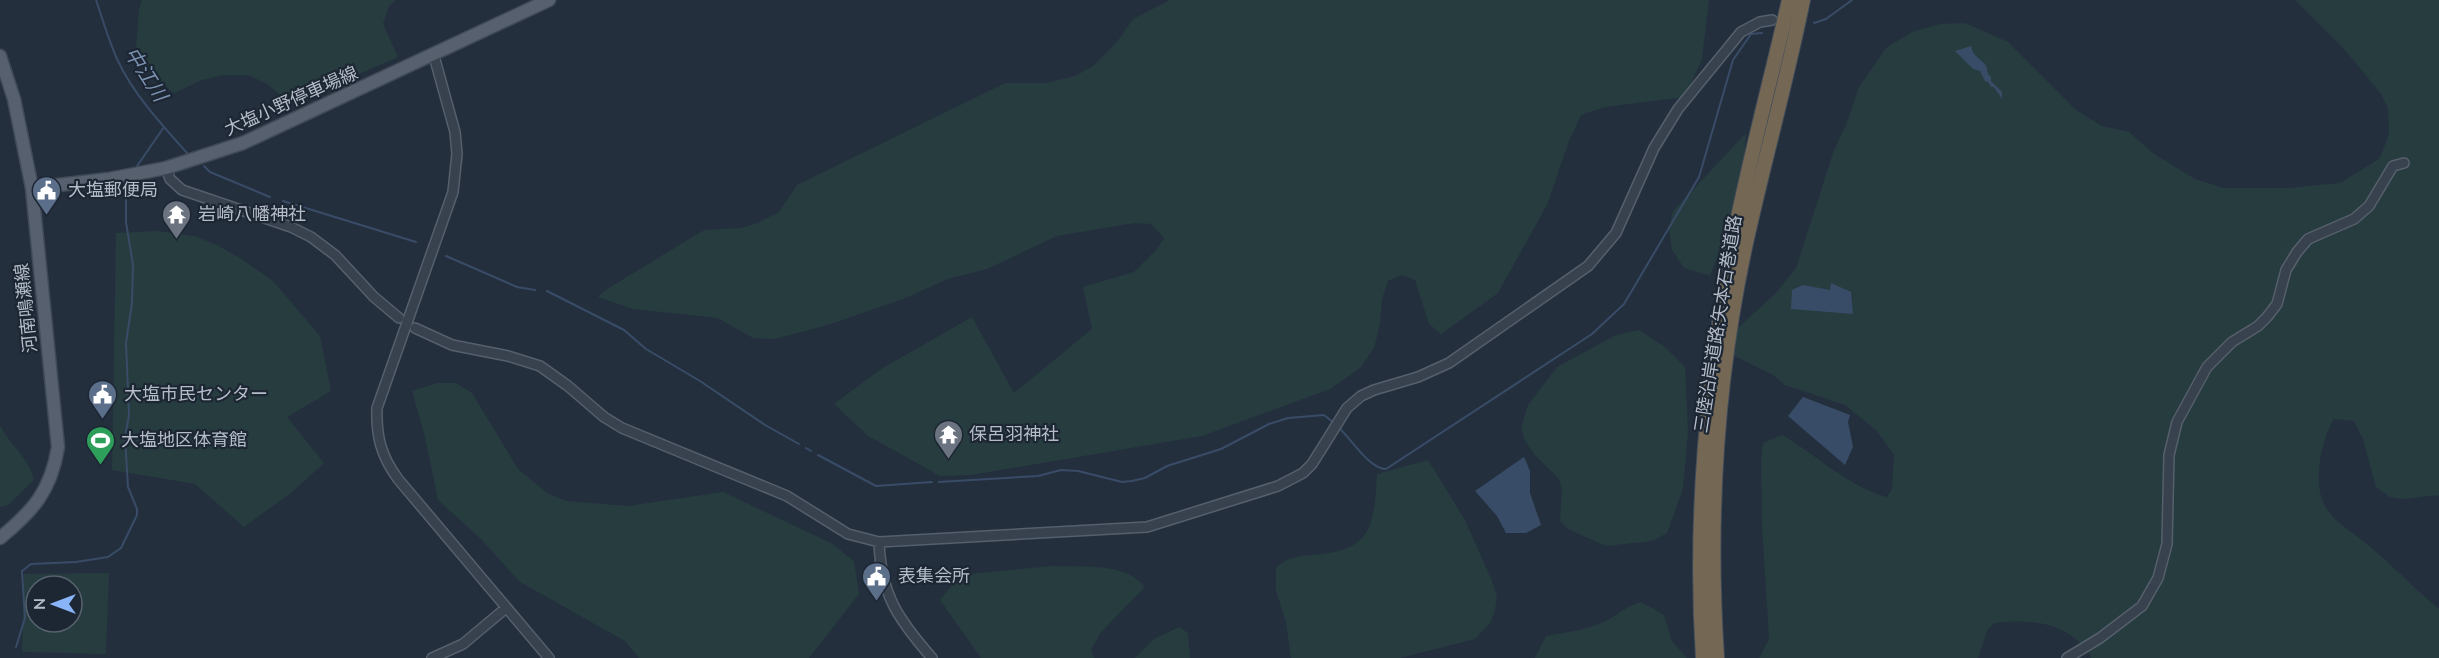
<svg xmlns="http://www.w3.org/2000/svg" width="2439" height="658" font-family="Mulish,'Noto Sans JP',sans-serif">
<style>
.green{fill:#263c3f;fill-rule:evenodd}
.water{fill:#394c67}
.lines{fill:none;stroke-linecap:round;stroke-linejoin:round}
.stream{stroke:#394c67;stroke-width:2}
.minor-casing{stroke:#565f6c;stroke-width:12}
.major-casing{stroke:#414a57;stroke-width:15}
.highway-casing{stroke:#434c59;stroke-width:16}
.minor{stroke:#38414e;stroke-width:9}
.major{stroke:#56606e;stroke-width:12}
.highway{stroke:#746855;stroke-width:14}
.labels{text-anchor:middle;stroke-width:4.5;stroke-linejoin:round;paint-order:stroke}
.street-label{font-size:18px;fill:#b4bcc9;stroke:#1d2633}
.poi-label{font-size:18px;fill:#b4bcc9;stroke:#1d2633;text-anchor:start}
.water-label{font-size:20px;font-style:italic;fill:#7c92b1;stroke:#1d2633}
</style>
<rect width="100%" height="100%" fill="#242f3e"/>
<path class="green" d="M 142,0 L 396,0 L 389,6 L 383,24 L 398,57 L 303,98 L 283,97 L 267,84 L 248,75 L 223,75 L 202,80 L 174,93 L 135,62 L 139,10 Z
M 1170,0 L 1709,0 L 1702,59 L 1685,97 L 1605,107 L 1581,115 L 1569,141 L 1547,205 L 1498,293 L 1441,334 L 1429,324 L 1415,280 L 1402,275 L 1388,281 L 1382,299 L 1380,324 L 1374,348 L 1360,368 L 1330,389 L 1202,436 L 971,475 L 940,476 L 868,436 L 834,404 L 881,369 L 972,317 L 1014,393 L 1092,329 L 1083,287 L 1134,272 L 1157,249 L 1164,238 L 1151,224 L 1134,223 L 1057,236 L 987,269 L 948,279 L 903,299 L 828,325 L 774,339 L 753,338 L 718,318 L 633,309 L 598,297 L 604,291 L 699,233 L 705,230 L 741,228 L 755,224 L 779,212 L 797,185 L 1005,83 L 1047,83 L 1075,76 L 1093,66 L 1117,42 L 1133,19 Z
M 2295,0 L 2439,0 L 2439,495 L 2402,499 L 2390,497 L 2376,487 L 2363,439 L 2354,421 L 2334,419 C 2322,437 2314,478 2322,499 C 2330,522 2357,534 2374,550 C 2396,569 2416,590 2439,609 L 2439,658 L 2091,658 C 2090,651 2085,648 2080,643 C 2058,620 2025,620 1995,623 L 1988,629 L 1978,658 L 1759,658 L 1769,639 L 1762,526 L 1761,461 L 1763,443 L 1782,435 C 1817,455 1847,486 1887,497 L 1892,489 L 1894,455 L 1877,431 L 1845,405 L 1785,385 L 1773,375 L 1717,347 L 1776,293 L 1796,268 L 1834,150 L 1846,125 L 1859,87 L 1886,48 L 1912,32 L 1940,24 L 1965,23 L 2008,42 L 2076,110 L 2102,126 L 2129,132 L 2154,154 L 2195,179 L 2223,188 L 2289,188 L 2340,183 L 2379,159 L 2389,135 L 2388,108 L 2381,94 L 2345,50 Z
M 1746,133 L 1742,191 L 1710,276 L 1684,268 L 1672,250 L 1669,229 L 1673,211 Z
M 157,231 L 194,236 L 217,245 L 243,260 L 273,281 L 320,336 L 331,391 L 287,417 L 324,463 L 291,493 L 244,527 L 195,484 L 112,470 L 116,233 Z
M 1639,330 L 1665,347 L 1685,367 L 1688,431 L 1683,489 L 1667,533 L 1652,541 L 1606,546 L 1568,529 L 1560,521 L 1562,488 L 1558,478 L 1534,454 L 1524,439 L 1521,427 L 1528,405 L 1557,367 L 1616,335 Z
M 437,383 L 456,383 L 472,393 L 518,469 L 547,493 L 566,501 L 628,506 L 723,492 L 831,543 L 854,561 L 859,594 L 809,658 L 639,658 L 625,641 L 520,582 L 481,539 L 438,500 L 425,437 L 412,391 Z
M 0,425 C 10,445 29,458 34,480 L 8,505 L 0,507 Z
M 1428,460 L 1465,520 L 1492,581 L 1497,595 L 1495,611 L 1490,623 L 1475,639 L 1400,658 L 1291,658 L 1286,622 L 1276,591 L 1276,568 C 1286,558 1297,556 1311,555 C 1371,551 1374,529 1377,474 Z
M 1051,566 C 1080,567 1126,562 1145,587 L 1101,632 L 1091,650 L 1094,658 L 981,658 L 940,600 L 960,575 Z
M 109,573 L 106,654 L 22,652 L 24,574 ZM 36,586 L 72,586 L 72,622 L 36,622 Z
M 1641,602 L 1664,615 L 1672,641 L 1687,658 L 1535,658 L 1546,636 C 1564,633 1582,630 1599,624 C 1615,618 1625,606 1641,602 Z
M 1179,627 L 1188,633 L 1190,658 L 1135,658 L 1154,639 Z"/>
<path class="water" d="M 1971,46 C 1973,56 1978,57 1984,63 C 1989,68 1985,72 1991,77 L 1991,81 L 2002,92 L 2002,99 L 1994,87 L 1991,87 L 1988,82 L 1985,81 L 1980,71 L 1973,69 L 1955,51 Z
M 1831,283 L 1851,292 L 1853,314 L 1791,309 L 1792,290 L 1803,285 L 1830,290 Z
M 1803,397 L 1850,415 L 1848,422 L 1853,447 L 1845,465 L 1788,416 Z
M 1524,457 L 1530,471 L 1530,493 L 1541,525 L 1526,533 L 1506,533 L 1497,516 L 1475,491 Z"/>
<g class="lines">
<path class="stream" d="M 96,0 C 103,20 109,42 118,61 C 134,95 162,125 187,153
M 1814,23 L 1826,19 L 1852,0
M 204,166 L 210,172 L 270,197
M 135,169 L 164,127
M 283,201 L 416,242
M 446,256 L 517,287 L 535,290
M 547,291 L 624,330 L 646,349 L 700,381 L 765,425 L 799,444
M 1338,427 C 1351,438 1369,469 1386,469 L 1592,334 L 1624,304 L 1699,177 L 1733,60 L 1751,34 L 1762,33
M 806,448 L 811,451
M 818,455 L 876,486 L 932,482
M 939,482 L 1038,476 L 1061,470 L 1078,471 L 1122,482 L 1132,481 L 1145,478 L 1167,466 L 1221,449 L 1269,424 L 1288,418 L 1324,415 L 1334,423
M 16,647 L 25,618 L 22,571 L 31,564 L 76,562 L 108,557 L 121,548 L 137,515 L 137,509 L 128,487 L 125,437 L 129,415 L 126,343 L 132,303 L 133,265 L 126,222 L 126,186"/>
<defs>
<path id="minor" d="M 434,56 L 455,132 L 457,154 L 453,192 L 377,408 C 376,436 381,456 398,479 L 549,658
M 166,168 L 170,179 L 182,190 L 291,227 L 311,237 L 335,255 L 374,297 L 399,318
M 415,328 L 452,345 L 508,356 L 540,366 L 568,386 L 604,417 L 622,428 L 787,496 L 848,534 L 879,542 L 1147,527 L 1278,486 L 1303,473 L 1312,464 L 1347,408 L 1361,396 L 1374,390 L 1418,377 L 1449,363 L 1588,266 L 1616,233 L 1654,148 L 1678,109 L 1741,32 L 1760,22 L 1772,20
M 879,542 C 881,595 898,619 932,658
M 432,658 L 463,644 L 506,608
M 2067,658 L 2100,638 L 2142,606 L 2158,578 L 2167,544 L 2169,455 L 2177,422 L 2207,367 L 2232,342 L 2258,326 L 2267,317 L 2277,304 L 2286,270 L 2297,252 L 2308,239 L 2354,219 L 2369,206 L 2393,166 L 2404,163"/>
<path id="major" d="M 0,56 L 14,99 L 32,188 L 58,447 C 51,491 33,511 0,538
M 32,188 L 109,179 L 166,168 L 243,143 L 549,0"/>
<path id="highway" d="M 1703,658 C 1694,521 1706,387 1731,252 C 1747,167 1770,84 1789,0
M 1717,658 C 1708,522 1716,385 1744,252 C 1762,168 1786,85 1803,0"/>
</defs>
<use href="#minor" class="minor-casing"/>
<use href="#major" class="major-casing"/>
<use href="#highway" class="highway-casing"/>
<use href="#minor" class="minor"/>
<use href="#major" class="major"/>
<use href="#highway" class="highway"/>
</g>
<defs>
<symbol id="civic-pin" viewBox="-11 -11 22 30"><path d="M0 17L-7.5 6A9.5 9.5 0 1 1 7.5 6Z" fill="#5c6f8a" stroke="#1d2633"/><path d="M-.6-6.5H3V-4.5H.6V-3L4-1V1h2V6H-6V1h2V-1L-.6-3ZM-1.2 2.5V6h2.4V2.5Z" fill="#fff"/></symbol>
<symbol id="temple-pin" viewBox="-11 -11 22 30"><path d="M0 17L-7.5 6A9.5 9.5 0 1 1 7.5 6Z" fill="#6b7280" stroke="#1d2633"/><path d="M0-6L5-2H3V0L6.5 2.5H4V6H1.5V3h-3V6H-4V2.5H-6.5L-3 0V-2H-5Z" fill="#fff"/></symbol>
<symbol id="stadium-pin" viewBox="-11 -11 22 30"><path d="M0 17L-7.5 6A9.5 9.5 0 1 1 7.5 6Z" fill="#2e9e5b" stroke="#1d2633"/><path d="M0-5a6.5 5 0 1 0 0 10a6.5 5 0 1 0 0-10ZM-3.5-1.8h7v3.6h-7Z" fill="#fff"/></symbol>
</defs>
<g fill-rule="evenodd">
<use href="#civic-pin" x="30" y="174" width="33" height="45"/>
<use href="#temple-pin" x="160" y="198" width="33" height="45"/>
<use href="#civic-pin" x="86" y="378" width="33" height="45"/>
<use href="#temple-pin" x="932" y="418" width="33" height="45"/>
<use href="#stadium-pin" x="84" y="424" width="33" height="45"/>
<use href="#civic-pin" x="860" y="560" width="33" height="45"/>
</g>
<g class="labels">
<g class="street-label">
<text transform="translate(291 101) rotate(-24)" y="6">大塩小野停車場線</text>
<text transform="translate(26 308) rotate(-96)" y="6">河南鳴瀬線</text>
<text transform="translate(1718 324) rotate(-81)" y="6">三陸沿岸道路;矢本石巻道路</text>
</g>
<g class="poi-label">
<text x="68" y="196">大塩郵便局</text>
<text x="198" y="220">岩崎八幡神社</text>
<text x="124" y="400">大塩市民センター</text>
<text x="969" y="440">保呂羽神社</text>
<text x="121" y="446">大塩地区体育館</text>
<text x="898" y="582">表集会所</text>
</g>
<g class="water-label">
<text transform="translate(146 74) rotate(57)" y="7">中江川</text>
</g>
</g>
<g transform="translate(54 604) rotate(270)"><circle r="28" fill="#1d2633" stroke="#59626f" stroke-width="1.5"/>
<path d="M0-4.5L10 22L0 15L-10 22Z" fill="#8ab4f8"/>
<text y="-9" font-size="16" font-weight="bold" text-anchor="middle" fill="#b4bcc9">N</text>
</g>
</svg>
